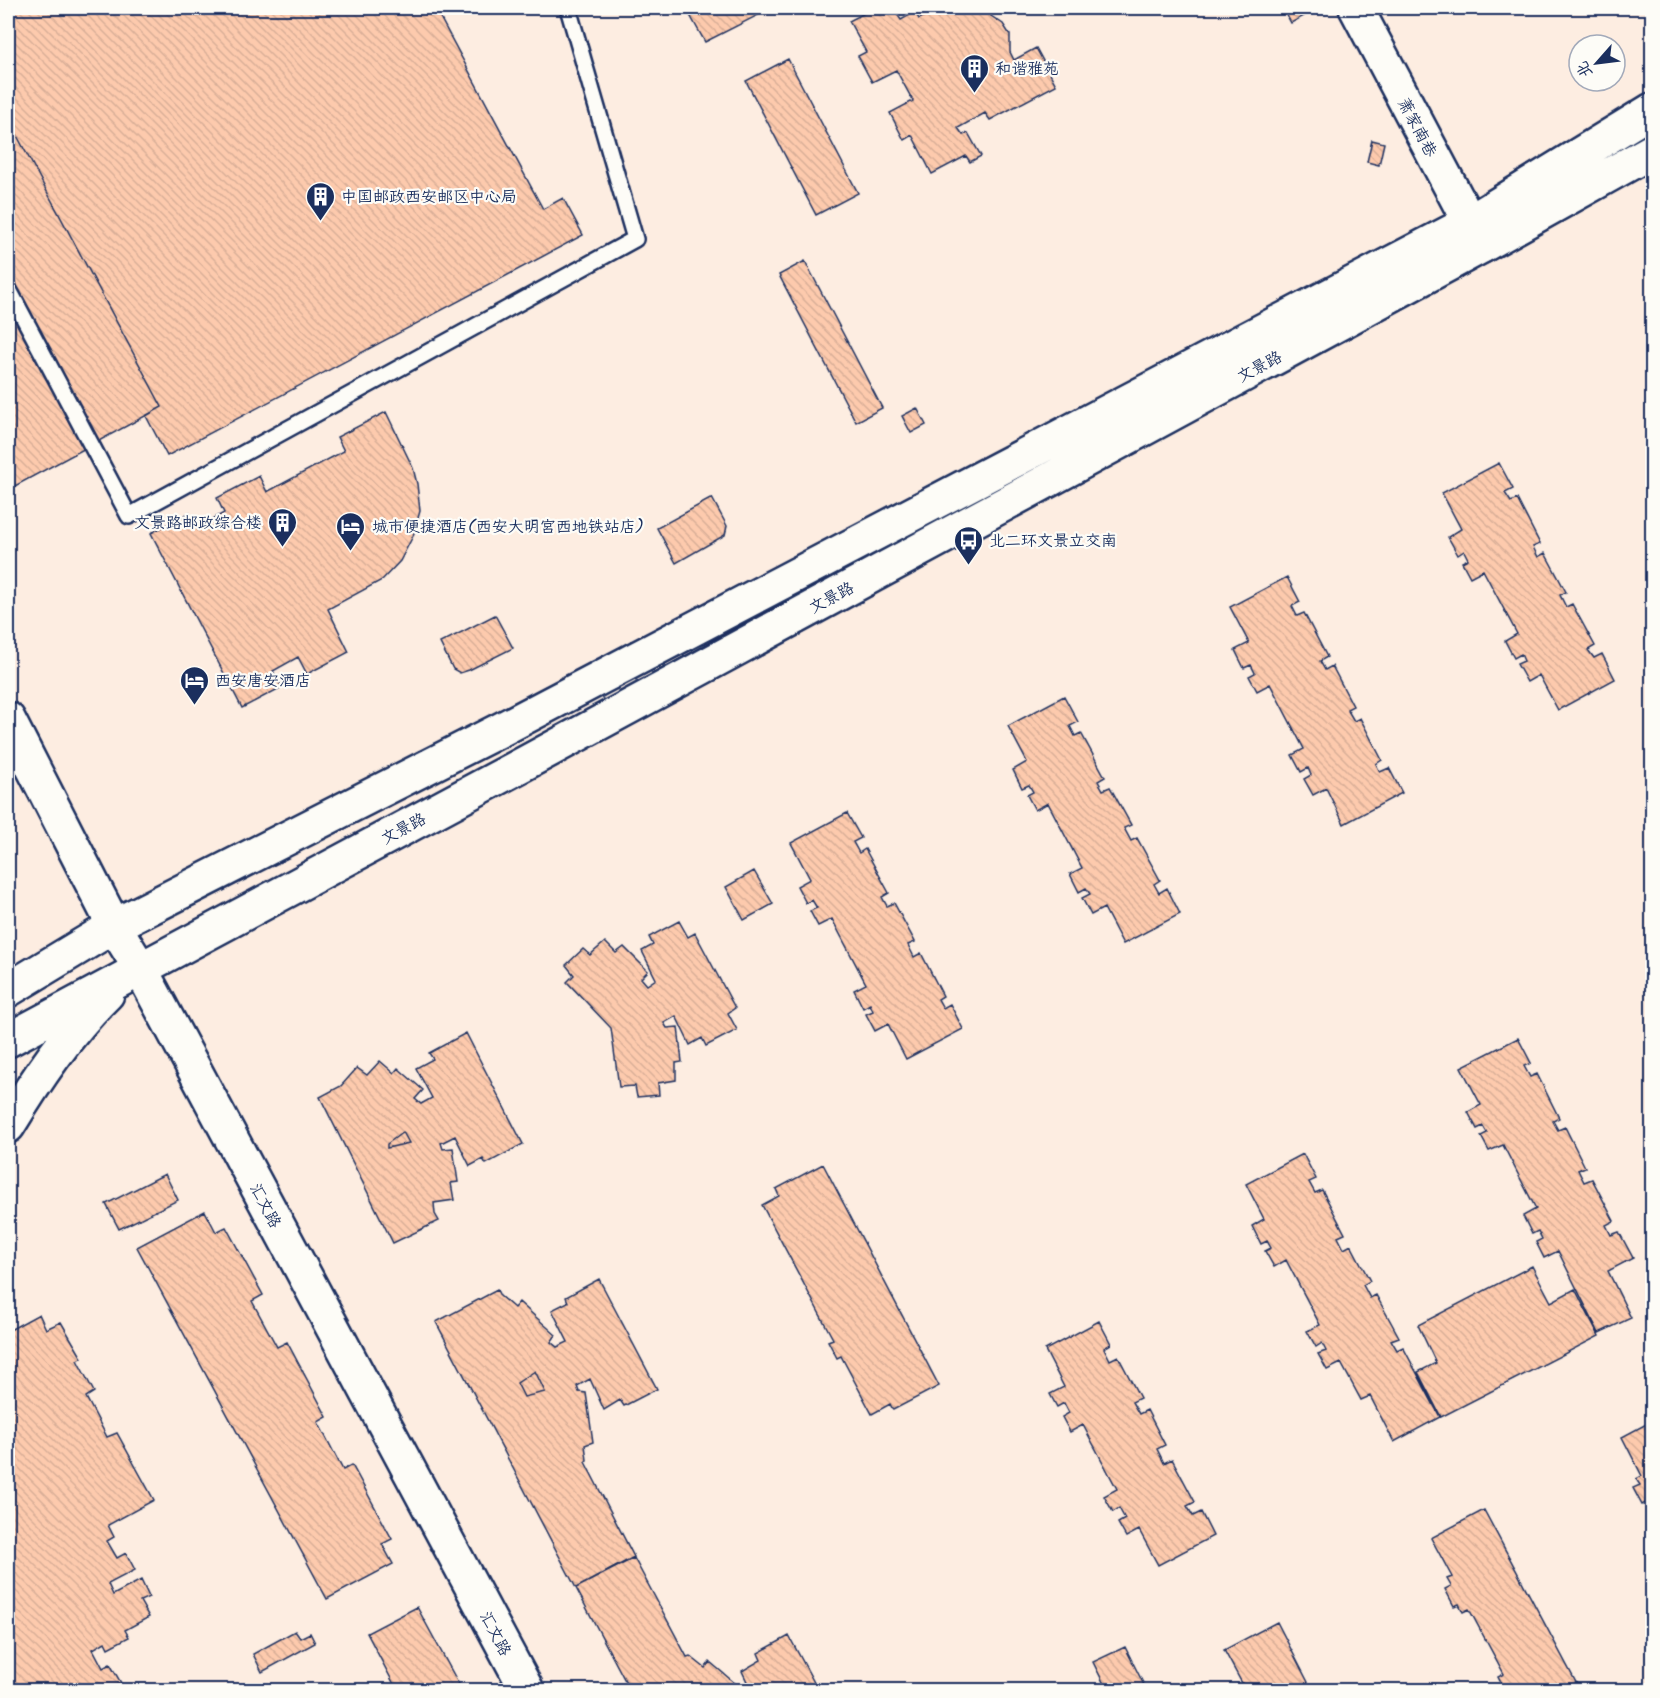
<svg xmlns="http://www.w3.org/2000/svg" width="1660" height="1698" font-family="Kalam,'LXGW WenKai TC',sans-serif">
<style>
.building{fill:url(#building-back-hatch);stroke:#1b2f5e;stroke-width:1.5;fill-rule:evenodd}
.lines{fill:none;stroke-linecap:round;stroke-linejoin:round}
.service-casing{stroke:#1b2f5e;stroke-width:20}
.tertiary-casing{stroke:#1b2f5e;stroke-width:38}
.secondary-casing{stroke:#1b2f5e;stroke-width:38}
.service{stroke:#fdfcf7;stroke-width:15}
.tertiary{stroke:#fdfcf7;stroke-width:33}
.secondary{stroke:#fdfcf7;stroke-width:33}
.labels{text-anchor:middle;stroke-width:4.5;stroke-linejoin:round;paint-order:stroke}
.poi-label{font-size:16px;fill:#1b2f5e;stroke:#fdfcf7;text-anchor:start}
.street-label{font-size:16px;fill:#1b2f5e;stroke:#fdfcf7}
</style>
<defs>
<pattern id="building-back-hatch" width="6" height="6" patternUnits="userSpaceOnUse" patternTransform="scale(1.5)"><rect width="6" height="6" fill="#fdcaad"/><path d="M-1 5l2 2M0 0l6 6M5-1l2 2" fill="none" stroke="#d8ae97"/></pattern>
</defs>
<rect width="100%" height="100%" fill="#fdede1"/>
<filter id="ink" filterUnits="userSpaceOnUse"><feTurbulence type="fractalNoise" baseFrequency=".0167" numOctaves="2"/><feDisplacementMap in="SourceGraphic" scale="12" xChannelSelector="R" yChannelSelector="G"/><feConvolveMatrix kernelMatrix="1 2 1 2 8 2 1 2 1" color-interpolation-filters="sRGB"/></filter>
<g filter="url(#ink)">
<path class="building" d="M 8,8 L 435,8 L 543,209 L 563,198 L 583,235 L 167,456 L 146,416 L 162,407 L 14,130 L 8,134 Z
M 686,8 L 772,8 L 705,42 Z
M 874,8 L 893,8 L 901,20 L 915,12 L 919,19 L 941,8 L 993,8 L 988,10 L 991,16 L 1003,24 L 1010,35 L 1010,52 L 1014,60 L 1036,48 L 1056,85 L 990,120 L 985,113 L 958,128 L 963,135 L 968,133 L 981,156 L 970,162 L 966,156 L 932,174 L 912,135 L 904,140 L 890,113 L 913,101 L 896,70 L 872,82 L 858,56 L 866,52 L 849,21 Z
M 1283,8 L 1314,8 L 1315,10 L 1291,23 Z
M 788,59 L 858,193 L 816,215 L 746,81 Z
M 14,130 L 162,407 L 15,486 L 8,471 L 8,134 Z
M 1372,140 L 1384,143 L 1379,165 L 1367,162 Z
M 805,261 L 882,408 L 856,422 L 779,275 Z
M 917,408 L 926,425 L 911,433 L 902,416 Z
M 386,412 L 413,468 L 417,484 L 420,511 L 413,536 L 400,561 L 382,580 L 328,609 L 349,652 L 307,674 L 298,657 L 273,671 L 282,687 L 242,708 L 151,533 L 189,513 L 197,528 L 224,513 L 217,498 L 259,476 L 267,492 L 344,451 L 337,437 Z
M 1499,463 L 1513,489 L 1505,493 L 1511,502 L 1517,499 L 1540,544 L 1533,547 L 1538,557 L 1545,553 L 1566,592 L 1560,595 L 1566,607 L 1572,604 L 1595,646 L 1588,650 L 1594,658 L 1602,654 L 1615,679 L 1558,710 L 1539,675 L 1527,682 L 1517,664 L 1524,661 L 1521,654 L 1514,658 L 1505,641 L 1517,634 L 1483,570 L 1470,577 L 1462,562 L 1468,559 L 1464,551 L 1458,555 L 1448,537 L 1461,529 L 1442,493 Z
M 712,498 L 727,526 L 725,535 L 676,563 L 657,528 Z
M 1287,577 L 1300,602 L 1292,606 L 1297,616 L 1304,613 L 1327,657 L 1320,661 L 1325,670 L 1332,666 L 1353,706 L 1347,709 L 1354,721 L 1360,718 L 1382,760 L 1376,764 L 1380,772 L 1389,768 L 1402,793 L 1344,824 L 1326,788 L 1313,795 L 1304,779 L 1311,775 L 1308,768 L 1301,772 L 1292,755 L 1304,749 L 1270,684 L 1257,691 L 1249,676 L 1255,673 L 1251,665 L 1244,668 L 1235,650 L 1249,643 L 1230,607 Z
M 495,615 L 513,648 L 469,670 L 460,673 L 453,669 L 440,643 Z
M 1064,696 L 1078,722 L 1070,726 L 1075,736 L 1081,733 L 1105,777 L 1098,781 L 1103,790 L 1110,787 L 1131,825 L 1124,828 L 1131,841 L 1137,838 L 1160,880 L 1154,884 L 1159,893 L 1167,888 L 1180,914 L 1123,944 L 1104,908 L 1091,915 L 1082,898 L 1090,894 L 1086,888 L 1079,892 L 1070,874 L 1082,868 L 1048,803 L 1035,810 L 1027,795 L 1033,792 L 1029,785 L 1022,788 L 1013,770 L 1027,762 L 1008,726 Z
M 847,813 L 861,838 L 853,842 L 859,853 L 865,849 L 889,893 L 882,897 L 887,906 L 894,903 L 915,942 L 908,945 L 914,957 L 921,953 L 943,996 L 938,999 L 943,1008 L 950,1004 L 963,1029 L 906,1059 L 888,1024 L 875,1031 L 866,1014 L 873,1011 L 870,1004 L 863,1008 L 854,990 L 866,984 L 832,919 L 818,926 L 810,911 L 817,908 L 812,900 L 806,903 L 797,886 L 810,879 L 791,843 Z
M 754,871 L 773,904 L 744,920 L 726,887 Z
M 679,921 L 688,937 L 695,933 L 735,1008 L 728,1013 L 737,1030 L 706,1046 L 702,1038 L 690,1045 L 676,1016 L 664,1023 L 667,1028 L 678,1027 L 682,1062 L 676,1063 L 676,1080 L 658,1083 L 659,1095 L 637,1097 L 635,1086 L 619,1087 L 611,1028 L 567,982 L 574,975 L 566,965 L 583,949 L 590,955 L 605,942 L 616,953 L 624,947 L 648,971 L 641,978 L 647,985 L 656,979 L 642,951 L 653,945 L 649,937 Z
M 466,1033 L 523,1144 L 486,1164 L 483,1159 L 470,1166 L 455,1136 L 441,1143 L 443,1149 L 453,1148 L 458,1182 L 451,1183 L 454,1200 L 434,1203 L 435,1214 L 439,1221 L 393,1243 L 320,1097 L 341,1086 L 357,1068 L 367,1075 L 380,1061 L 394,1073 L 398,1068 L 423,1090 L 415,1099 L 421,1104 L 432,1098 L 416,1068 L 433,1059 L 429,1053 ZM 403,1132 L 409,1143 L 387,1148 L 387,1144 Z
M 1518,1038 L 1531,1063 L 1524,1066 L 1530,1077 L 1537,1074 L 1559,1118 L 1553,1121 L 1558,1130 L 1565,1127 L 1585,1167 L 1578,1170 L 1584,1182 L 1592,1179 L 1614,1221 L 1606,1225 L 1611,1235 L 1619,1232 L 1633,1258 L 1608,1271 L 1631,1318 L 1599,1333 L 1558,1251 L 1544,1258 L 1536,1242 L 1542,1239 L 1538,1231 L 1532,1234 L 1523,1216 L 1536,1209 L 1503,1145 L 1489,1151 L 1481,1136 L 1487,1133 L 1483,1126 L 1477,1129 L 1468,1112 L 1481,1105 L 1461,1067 Z
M 403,1132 L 409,1143 L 387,1148 L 387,1144 Z
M 1303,1154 L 1316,1179 L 1309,1182 L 1315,1193 L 1322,1190 L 1345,1234 L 1338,1237 L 1344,1249 L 1351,1245 L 1370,1281 L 1363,1285 L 1370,1298 L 1376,1295 L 1399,1337 L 1391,1340 L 1397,1350 L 1403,1347 L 1440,1417 L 1394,1442 L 1370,1396 L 1361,1400 L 1341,1363 L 1327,1370 L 1318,1354 L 1326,1351 L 1322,1343 L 1316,1347 L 1307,1331 L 1320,1325 L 1286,1260 L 1274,1267 L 1265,1251 L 1271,1248 L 1267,1241 L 1261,1244 L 1252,1226 L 1264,1219 L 1246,1184 Z
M 823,1164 L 939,1386 L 893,1410 L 890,1404 L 872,1414 L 841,1356 L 837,1358 L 828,1341 L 833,1339 L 762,1205 L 779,1196 L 776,1189 Z
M 165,1174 L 178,1200 L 119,1229 L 106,1204 Z
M 205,1211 L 216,1232 L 226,1227 L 263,1295 L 252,1301 L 277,1347 L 287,1342 L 327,1417 L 318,1422 L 343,1470 L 352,1465 L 392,1539 L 382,1544 L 393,1564 L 327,1599 L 137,1247 Z
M 1532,1266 L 1551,1302 L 1575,1289 L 1599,1336 L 1441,1417 L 1418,1372 L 1436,1363 L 1418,1325 Z
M 599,1279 L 657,1389 L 624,1406 L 620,1400 L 604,1410 L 590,1379 L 577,1386 L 579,1392 L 586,1393 L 593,1442 L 585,1445 L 587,1460 L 585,1462 L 634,1557 L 576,1588 L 436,1322 L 497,1290 L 500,1296 L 513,1307 L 514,1308 L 519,1302 L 556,1335 L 551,1342 L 557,1347 L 568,1342 L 552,1310 L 568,1302 L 566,1297 ZM 535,1371 L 545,1392 L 524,1397 L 517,1383 Z
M 39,1314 L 46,1329 L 61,1322 L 82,1358 L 77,1360 L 94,1392 L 86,1397 L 107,1437 L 117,1433 L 154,1500 L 108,1525 L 114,1537 L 107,1541 L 117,1558 L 126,1553 L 135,1570 L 108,1584 L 113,1595 L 141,1580 L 149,1597 L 140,1601 L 149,1617 L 125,1630 L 129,1637 L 108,1648 L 105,1642 L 93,1649 L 103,1668 L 110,1664 L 121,1683 L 108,1690 L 70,1690 L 68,1687 L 60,1690 L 8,1690 L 8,1331 Z
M 1099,1321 L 1111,1344 L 1104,1348 L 1110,1360 L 1118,1356 L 1140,1398 L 1132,1402 L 1139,1414 L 1147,1410 L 1165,1445 L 1157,1449 L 1164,1463 L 1172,1459 L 1195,1502 L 1187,1506 L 1193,1516 L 1201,1512 L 1213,1536 L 1158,1565 L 1139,1530 L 1126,1537 L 1118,1523 L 1125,1519 L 1119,1508 L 1113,1512 L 1104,1496 L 1117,1489 L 1083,1425 L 1070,1432 L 1062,1417 L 1069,1413 L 1064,1403 L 1057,1407 L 1050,1394 L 1064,1387 L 1045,1350 Z
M 535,1371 L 545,1392 L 524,1397 L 517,1383 Z
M 1652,1421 L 1652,1511 L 1647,1502 L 1642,1505 L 1633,1488 L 1640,1485 L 1636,1479 L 1642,1476 L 1622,1437 Z
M 1484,1510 L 1580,1690 L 1497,1690 L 1496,1688 L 1502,1685 L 1498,1677 L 1504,1674 L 1469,1609 L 1463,1612 L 1459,1604 L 1454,1606 L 1445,1589 L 1451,1586 L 1447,1579 L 1452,1577 L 1431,1538 Z
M 634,1558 L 687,1657 L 690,1656 L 705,1668 L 710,1662 L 743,1690 L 630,1690 L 576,1588 Z
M 417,1607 L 462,1690 L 397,1690 L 367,1633 Z
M 1277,1622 L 1312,1690 L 1238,1690 L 1244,1687 L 1224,1650 Z
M 295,1631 L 300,1638 L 310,1633 L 315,1643 L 262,1672 L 253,1654 Z
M 789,1636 L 818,1690 L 751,1690 L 742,1671 L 761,1660 L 758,1653 Z
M 1125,1647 L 1145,1687 L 1137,1690 L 1107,1690 L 1093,1662 Z"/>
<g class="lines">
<defs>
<path id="service" d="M 8,288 L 129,516 L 635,239 L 568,8"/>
<path id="tertiary" d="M 1356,8 L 1482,246
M 8,719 L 114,926 L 140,968 L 527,1690"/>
<path id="secondary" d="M 8,990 L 114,926 L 502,729 L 1468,223 L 1652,110
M 8,1040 L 516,768 L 1482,246 L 1652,151
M 8,1126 C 36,1080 68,1032 107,994"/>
</defs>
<use href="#service" class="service-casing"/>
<use href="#tertiary" class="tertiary-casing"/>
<use href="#secondary" class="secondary-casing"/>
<use href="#service" class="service"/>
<use href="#tertiary" class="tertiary"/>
<use href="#secondary" class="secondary"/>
</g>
</g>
<defs>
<symbol id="building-pin" viewBox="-11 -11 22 30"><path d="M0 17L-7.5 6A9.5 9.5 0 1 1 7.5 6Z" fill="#1b2f5e" stroke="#fdfcf7"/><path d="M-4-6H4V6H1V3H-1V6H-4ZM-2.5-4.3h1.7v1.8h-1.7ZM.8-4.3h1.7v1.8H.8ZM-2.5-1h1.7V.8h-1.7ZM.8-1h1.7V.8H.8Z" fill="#fff"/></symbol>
<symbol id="hotel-pin" viewBox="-11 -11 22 30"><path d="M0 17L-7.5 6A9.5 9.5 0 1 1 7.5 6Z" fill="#1b2f5e" stroke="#fdfcf7"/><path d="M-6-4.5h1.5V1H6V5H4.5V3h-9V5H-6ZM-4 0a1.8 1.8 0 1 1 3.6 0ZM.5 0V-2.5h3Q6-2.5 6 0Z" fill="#fff"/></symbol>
<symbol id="bus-pin" viewBox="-11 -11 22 30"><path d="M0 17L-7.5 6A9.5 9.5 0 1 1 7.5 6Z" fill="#1b2f5e" stroke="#fdfcf7"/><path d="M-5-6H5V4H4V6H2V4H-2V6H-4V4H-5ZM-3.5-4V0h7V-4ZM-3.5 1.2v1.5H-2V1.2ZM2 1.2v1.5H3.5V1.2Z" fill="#fff"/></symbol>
</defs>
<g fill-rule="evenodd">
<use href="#building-pin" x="958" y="52" width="33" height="45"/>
<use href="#building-pin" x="304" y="180" width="33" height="45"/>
<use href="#building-pin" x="266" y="506" width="33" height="45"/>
<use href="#hotel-pin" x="334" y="510" width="33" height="45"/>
<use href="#bus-pin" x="952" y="524" width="33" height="45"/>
<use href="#hotel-pin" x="178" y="664" width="33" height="45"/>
</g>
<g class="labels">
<g class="poi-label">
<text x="995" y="74">和谐雅苑</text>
<text x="341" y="202">中国邮政西安邮区中心局</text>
<text x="262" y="528" text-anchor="end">文景路邮政综合楼</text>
<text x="372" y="532">城市便捷酒店(西安大明宫西地铁站店)</text>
<text x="989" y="546">北二环文景立交南</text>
<text x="215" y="686">西安唐安酒店</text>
</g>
<g class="street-label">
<text transform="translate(1418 127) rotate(62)" y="6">萧家南巷</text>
<text transform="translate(1259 366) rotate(-28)" y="6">文景路</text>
<text transform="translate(831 597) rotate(-28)" y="6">文景路</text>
<text transform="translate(403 828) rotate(-28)" y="6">文景路</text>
<text transform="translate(266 1205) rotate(62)" y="6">汇文路</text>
<text transform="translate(496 1633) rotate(62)" y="6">汇文路</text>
</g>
</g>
<rect width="1660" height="1698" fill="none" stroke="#fdfcf7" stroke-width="30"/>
<rect x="15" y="15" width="1630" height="1668" fill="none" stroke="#1b2f5e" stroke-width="2" filter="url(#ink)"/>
<g transform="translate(1597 63) rotate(242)"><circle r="28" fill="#fdfcf7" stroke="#a3aaba" stroke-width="1.5"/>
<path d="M0-4.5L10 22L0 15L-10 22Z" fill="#1b2f5e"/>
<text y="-9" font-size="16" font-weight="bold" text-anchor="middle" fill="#1b2f5e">北</text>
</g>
</svg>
